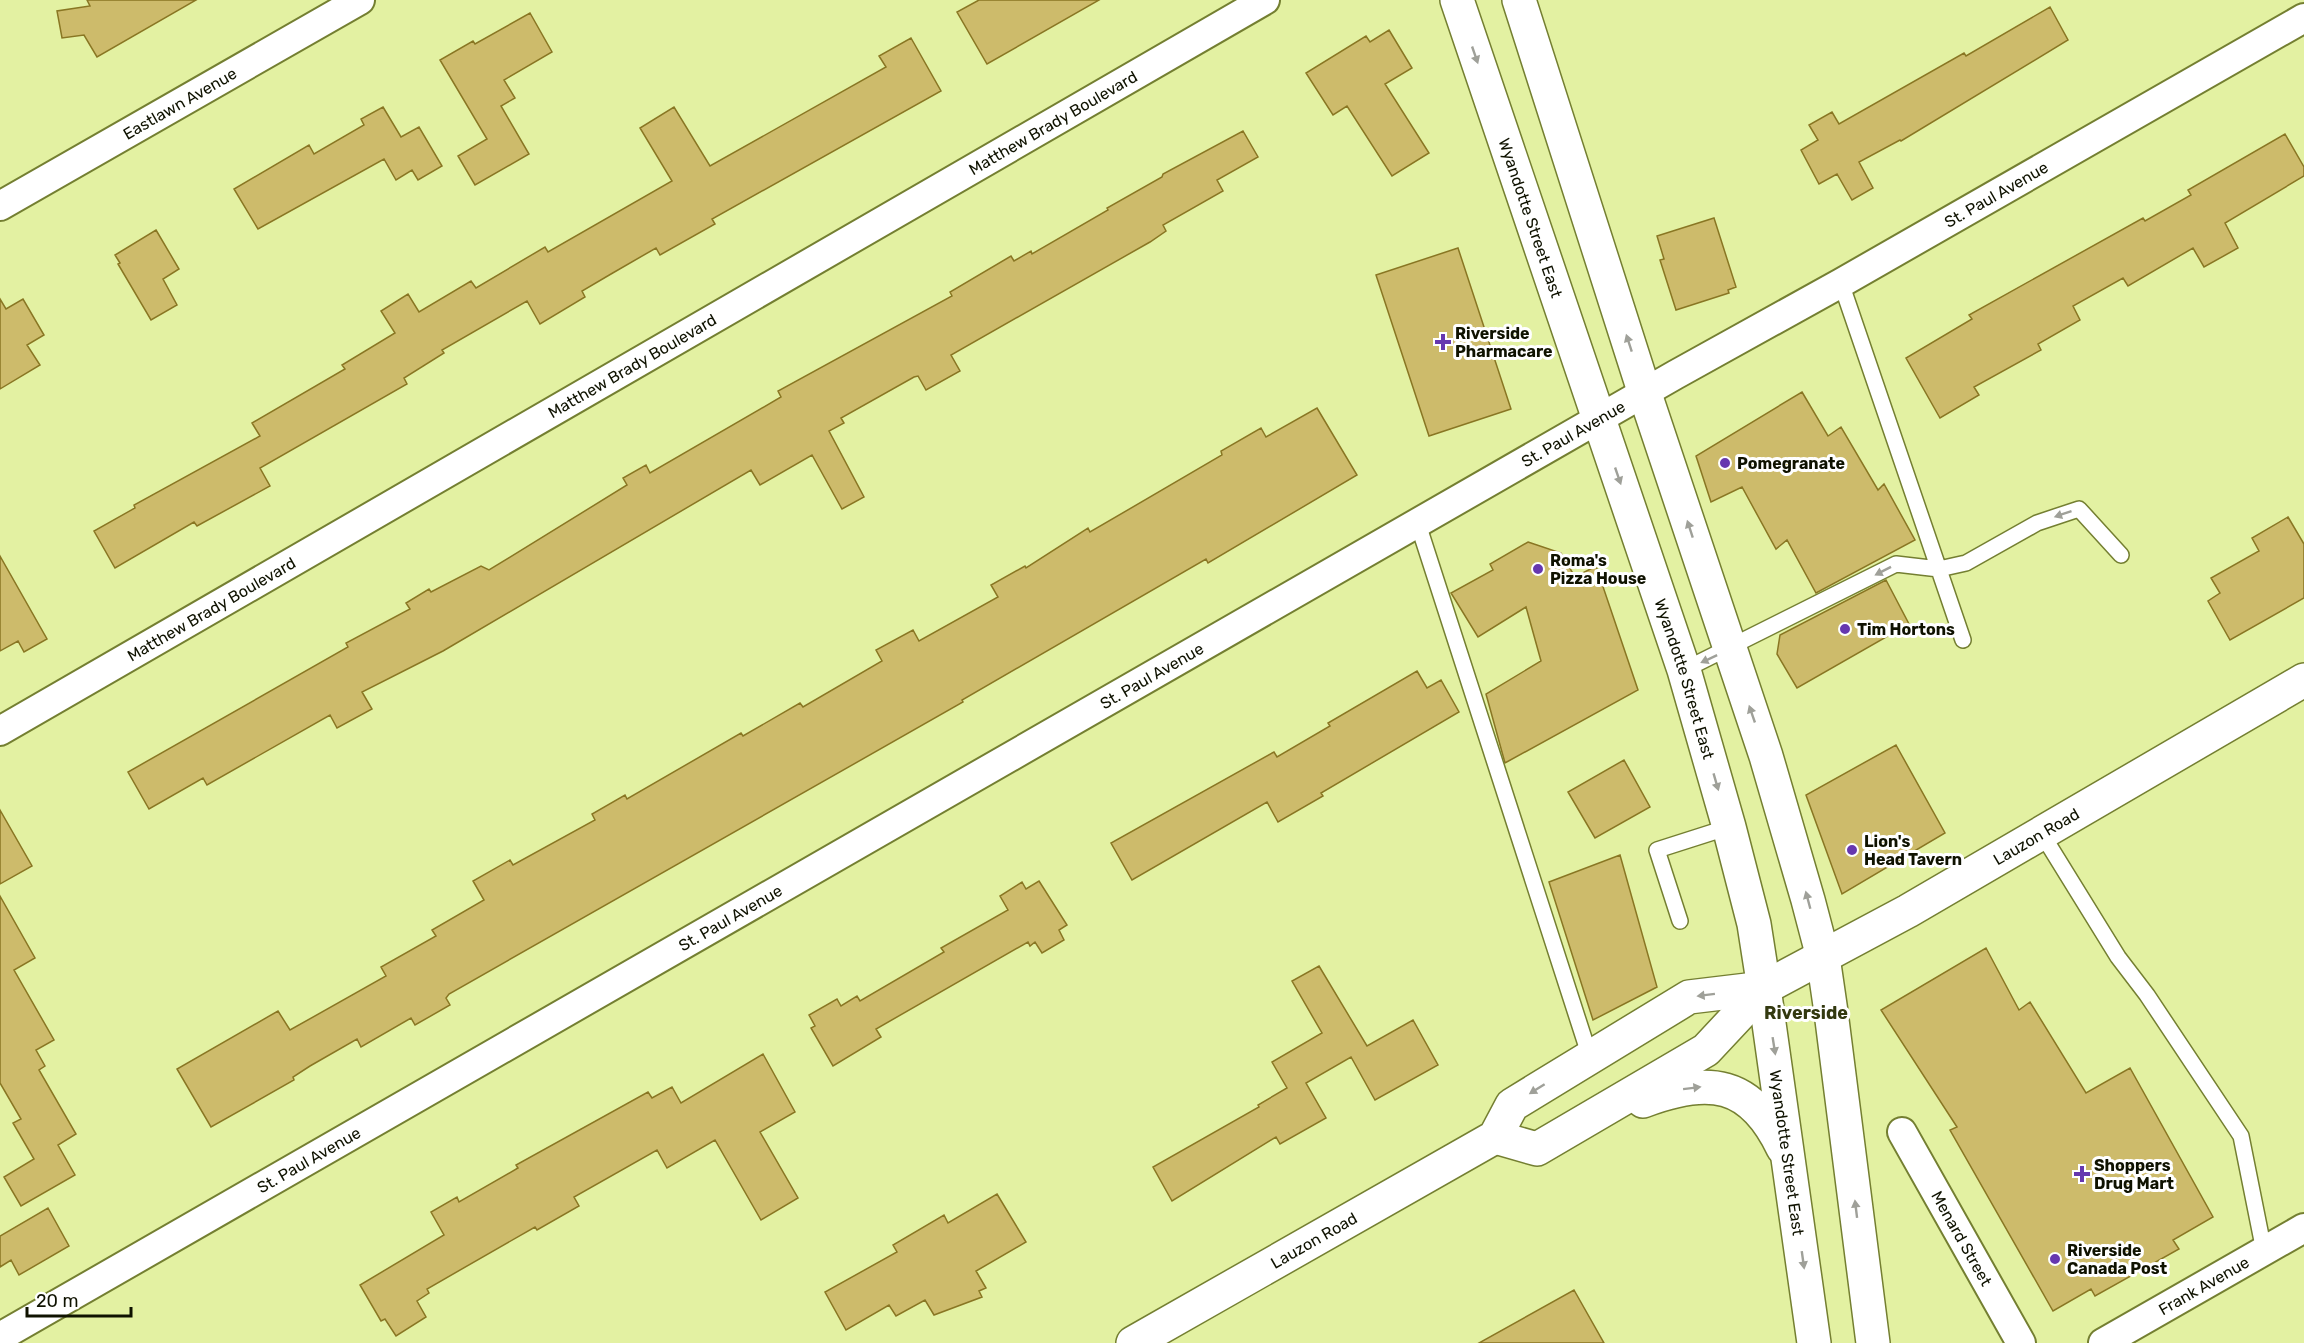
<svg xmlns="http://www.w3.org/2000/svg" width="2304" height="1343" font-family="Rubik,sans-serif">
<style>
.building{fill:#cdbb6b;stroke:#897623;stroke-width:1.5}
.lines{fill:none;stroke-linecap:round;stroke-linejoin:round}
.lane-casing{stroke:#747f31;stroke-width:18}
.street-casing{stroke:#747f31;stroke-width:32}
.secondary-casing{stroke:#747f31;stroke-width:36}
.lane{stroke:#fff;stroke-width:15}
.street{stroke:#fff;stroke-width:28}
.secondary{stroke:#fff;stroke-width:33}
.oneway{fill:#9fa099}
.poi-dot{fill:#6637af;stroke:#fff;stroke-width:2}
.labels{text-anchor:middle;stroke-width:6;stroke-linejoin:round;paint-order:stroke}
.street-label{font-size:16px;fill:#0f1200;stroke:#fff}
.poi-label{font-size:16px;font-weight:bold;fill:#0f1200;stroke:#fff;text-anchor:start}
.neighbourhood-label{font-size:18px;font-weight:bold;fill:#333910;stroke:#fff}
</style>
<rect width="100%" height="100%" fill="#e3f1a2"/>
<path class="building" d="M 87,0 L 196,0 L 97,57 L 84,35 L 62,38 L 57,11 L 90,6 Z
M 979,0 L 1099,0 L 987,64 L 957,12 Z
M 2050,7 L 2068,40 L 1901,141 L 1900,140 L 1859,162 L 1873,188 L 1852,200 L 1837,174 L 1819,184 L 1801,150 L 1818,140 L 1809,125 L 1832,112 L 1839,124 L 1964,53 L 1966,56 Z
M 530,13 L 552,52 L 504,80 L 515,98 L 501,106 L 529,154 L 475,185 L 458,156 L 487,139 L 440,60 L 473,41 L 475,44 Z
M 1389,30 L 1412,68 L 1385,84 L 1429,153 L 1392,176 L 1347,106 L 1333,115 L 1306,73 L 1366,36 L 1370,42 Z
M 911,38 L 941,91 L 712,219 L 715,224 L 660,255 L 656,248 L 611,274 L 582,291 L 585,297 L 540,324 L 527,301 L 442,350 L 444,353 L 404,378 L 407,384 L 260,468 L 270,486 L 197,526 L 194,522 L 115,568 L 94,531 L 135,508 L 134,505 L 260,436 L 252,423 L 345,369 L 342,365 L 395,333 L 381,311 L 408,294 L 419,312 L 471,281 L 476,288 L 545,247 L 548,252 L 672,181 L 640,128 L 674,107 L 710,166 L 886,67 L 879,56 Z
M 383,107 L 401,137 L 419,127 L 442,166 L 418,180 L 412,170 L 396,180 L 384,159 L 258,229 L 234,189 L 309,145 L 314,154 L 364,125 L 361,119 Z
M 1243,131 L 1258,157 L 1217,180 L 1223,191 L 1163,225 L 1166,231 L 1150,242 L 951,355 L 960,371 L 926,390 L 918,376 L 914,377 L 841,418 L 844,423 L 829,431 L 864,497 L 842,509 L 812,455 L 760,485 L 751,470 L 443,651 L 362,692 L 372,709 L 337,728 L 330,715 L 207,785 L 203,778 L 149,809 L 128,772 L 348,647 L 346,643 L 410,609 L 406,603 L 429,589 L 431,592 L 481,566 L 489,570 L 627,485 L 623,478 L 646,465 L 650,473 L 781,397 L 778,391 L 952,296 L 950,292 L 1011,256 L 1014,261 L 1031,251 L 1032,254 L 1108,210 L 1107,208 L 1162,177 L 1163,174 Z
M 2285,134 L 2304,167 L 2304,176 L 2225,223 L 2238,248 L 2204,267 L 2193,248 L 2128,286 L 2123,278 L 2073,306 L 2080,320 L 2038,344 L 2041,350 L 1974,387 L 1979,395 L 1940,418 L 1906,358 L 1972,319 L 1969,315 L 2143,218 L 2145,221 L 2191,195 L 2188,190 Z
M 1714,218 L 1736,287 L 1728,290 L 1729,293 L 1676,310 L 1660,260 L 1664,259 L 1657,236 Z
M 156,230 L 179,269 L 163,279 L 177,305 L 151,320 L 118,264 L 120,263 L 115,255 Z
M 1458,248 L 1511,409 L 1429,436 L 1376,275 Z
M 0,299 L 6,309 L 23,299 L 44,335 L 27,345 L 40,365 L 0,389 Z
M 1802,392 L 1828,436 L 1841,427 L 1878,490 L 1884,484 L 1915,540 L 1816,593 L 1787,540 L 1776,549 L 1742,487 L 1711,502 L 1696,456 Z
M 1317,408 L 1357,475 L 1208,563 L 1206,559 L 962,700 L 963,702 L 449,994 L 446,998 L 450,1005 L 415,1025 L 411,1018 L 361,1047 L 357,1039 L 310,1066 L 293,1077 L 294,1080 L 211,1127 L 177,1069 L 278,1011 L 290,1030 L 386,976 L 381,967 L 436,936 L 432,930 L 484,900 L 473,881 L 510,860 L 513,865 L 595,820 L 592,814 L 625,795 L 627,799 L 741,733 L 743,736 L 800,703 L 803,707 L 882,661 L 876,650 L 913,630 L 919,641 L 998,597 L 991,585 L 1025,566 L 1026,568 L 1088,528 L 1090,532 L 1222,455 L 1221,451 L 1261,428 L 1266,437 Z
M 2288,517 L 2304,544 L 2304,598 L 2230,640 L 2208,601 L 2220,593 L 2211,578 L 2259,551 L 2252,538 Z
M 1528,542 L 1561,553 L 1575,577 L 1596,566 L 1638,690 L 1505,763 L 1486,694 L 1541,661 L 1526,607 L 1478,637 L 1451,593 L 1493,570 L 1490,564 Z
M 0,556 L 47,639 L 24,652 L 18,641 L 0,651 Z
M 1886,580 L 1909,624 L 1797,688 L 1777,654 L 1780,635 Z
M 1417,671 L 1427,688 L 1441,680 L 1459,712 L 1321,793 L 1323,796 L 1278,822 L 1267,802 L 1132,880 L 1111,843 L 1274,752 L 1277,757 L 1330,726 L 1328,723 Z
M 1896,745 L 1945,833 L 1842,894 L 1806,795 Z
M 1624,760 L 1650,807 L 1595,838 L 1568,792 Z
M 0,810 L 32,866 L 0,884 Z
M 1620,855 L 1657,987 L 1593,1020 L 1549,882 Z
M 1039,881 L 1067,925 L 1059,930 L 1064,940 L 1042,953 L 1035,942 L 1030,946 L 1028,942 L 876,1029 L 881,1037 L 833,1066 L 811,1028 L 815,1026 L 809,1015 L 837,999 L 841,1006 L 857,996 L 860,1001 L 944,952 L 941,948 L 1008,910 L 1000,896 L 1022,882 L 1026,889 Z
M 0,896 L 35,958 L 14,970 L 54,1040 L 36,1050 L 45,1066 L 39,1070 L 76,1134 L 58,1145 L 75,1175 L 21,1206 L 4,1177 L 34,1159 L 13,1123 L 21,1119 L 0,1083 Z
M 1986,948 L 2019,1010 L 2030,1002 L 2086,1093 L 2130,1068 L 2213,1217 L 2173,1240 L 2179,1249 L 2095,1296 L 2091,1289 L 2053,1311 L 1950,1130 L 1957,1127 L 1881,1010 Z
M 1319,966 L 1367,1046 L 1413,1020 L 1438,1065 L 1375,1100 L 1351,1057 L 1306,1083 L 1326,1118 L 1280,1144 L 1276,1137 L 1172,1201 L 1153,1167 L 1259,1107 L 1258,1105 L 1287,1088 L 1272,1062 L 1322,1033 L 1292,981 Z
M 763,1054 L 795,1112 L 760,1132 L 798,1198 L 761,1220 L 715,1140 L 667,1168 L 657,1150 L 574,1197 L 579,1206 L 537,1230 L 535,1227 L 427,1289 L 429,1293 L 417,1301 L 426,1317 L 396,1336 L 385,1319 L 381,1321 L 360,1285 L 444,1235 L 431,1212 L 457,1197 L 459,1202 L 518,1168 L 516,1165 L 648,1092 L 652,1098 L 672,1087 L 681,1103 Z
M 997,1194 L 1026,1242 L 976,1271 L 986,1288 L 979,1291 L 982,1297 L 934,1315 L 925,1300 L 896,1316 L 889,1305 L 846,1330 L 825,1292 L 897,1252 L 893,1245 L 944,1215 L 948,1223 Z
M 48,1208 L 69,1246 L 19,1275 L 11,1260 L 0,1267 L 0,1236 Z
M 1574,1290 L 1604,1343 L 1479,1343 Z"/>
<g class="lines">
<defs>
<path id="lane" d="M 1841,283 L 1963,640
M 1418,524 L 1590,1057
M 1684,670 L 1896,564 L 1939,569 L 1966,563 L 2037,523 L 2079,509 L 2121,555
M 2042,834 L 2118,957 L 2147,995 L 2241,1136 L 2264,1251
M 1680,921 L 1657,850 L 1729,827"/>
<g id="street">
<path id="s1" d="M 0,206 L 360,0"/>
<path id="s2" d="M 0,731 L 1265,0"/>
<path id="s3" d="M 1902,1132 L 2021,1343"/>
<path id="s4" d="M 0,1337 L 1675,375 L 1841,283 L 2304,18"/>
<path id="s5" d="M 2103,1343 L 2304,1228"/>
</g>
<g id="secondary">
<path id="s6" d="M 1457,0 L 1684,670 L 1729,827 L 1754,924 L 1764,988 L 1814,1343"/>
<path d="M 1519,0 L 1645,394 L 1766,756 L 1808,900 L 1823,957 L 1831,1012 L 1873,1343"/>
<path d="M 1643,1101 C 1709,1076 1751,1081 1783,1148"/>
<path id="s7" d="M 1495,1137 L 1537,1149 L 1706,1050 L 1764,988 L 1908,911 L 2304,680"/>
<path id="s8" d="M 1133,1343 L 1495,1137 L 1512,1105 L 1689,997 L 1764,988"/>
</g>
</defs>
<use href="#lane" class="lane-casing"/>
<use href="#street" class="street-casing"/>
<use href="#secondary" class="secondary-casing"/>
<use href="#lane" class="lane"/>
<use href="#street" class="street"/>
<use href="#secondary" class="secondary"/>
</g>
<defs><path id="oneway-solid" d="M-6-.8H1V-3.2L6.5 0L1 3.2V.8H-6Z" transform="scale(1.5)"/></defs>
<g class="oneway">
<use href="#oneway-solid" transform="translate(1475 55) rotate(71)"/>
<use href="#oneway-solid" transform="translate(1629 343) rotate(-108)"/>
<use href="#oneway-solid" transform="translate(1618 476) rotate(71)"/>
<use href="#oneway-solid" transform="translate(2063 514) rotate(161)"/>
<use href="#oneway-solid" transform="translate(1690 529) rotate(-108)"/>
<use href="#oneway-solid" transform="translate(1883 571) rotate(153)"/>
<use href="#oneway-solid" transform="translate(1709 659) rotate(155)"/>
<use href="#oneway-solid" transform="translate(1752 714) rotate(-109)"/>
<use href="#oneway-solid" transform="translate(1716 782) rotate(74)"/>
<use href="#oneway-solid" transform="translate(1808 900) rotate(-105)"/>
<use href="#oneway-solid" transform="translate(1706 995) rotate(173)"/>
<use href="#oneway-solid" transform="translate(1774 1046) rotate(81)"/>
<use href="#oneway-solid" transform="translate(1692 1088) rotate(-7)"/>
<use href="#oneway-solid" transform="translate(1537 1089) rotate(148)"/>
<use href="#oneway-solid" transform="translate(1856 1209) rotate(-97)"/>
<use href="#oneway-solid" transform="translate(1803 1260) rotate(82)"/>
</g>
<g class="poi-dot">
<path d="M1440 333h6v6h6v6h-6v6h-6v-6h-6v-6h6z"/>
<circle cx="1725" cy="463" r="6"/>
<circle cx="1538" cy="569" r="6"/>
<circle cx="1845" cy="629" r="6"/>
<circle cx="1852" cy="850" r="6"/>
<path d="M2079 1165h6v6h6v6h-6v6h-6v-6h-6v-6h6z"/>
<circle cx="2055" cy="1259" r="6"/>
</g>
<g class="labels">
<g class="street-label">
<text dy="6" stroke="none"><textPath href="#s1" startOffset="207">Eastlawn Avenue</textPath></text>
<text dy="6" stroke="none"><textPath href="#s2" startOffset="1216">Matthew Brady Boulevard</textPath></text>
<text dy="6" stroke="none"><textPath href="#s4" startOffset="2300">St. Paul Avenue</textPath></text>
<text dy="6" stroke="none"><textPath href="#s6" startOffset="230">Wyandotte Street East</textPath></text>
<text dy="6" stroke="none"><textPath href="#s2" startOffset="730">Matthew Brady Boulevard</textPath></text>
<text dy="6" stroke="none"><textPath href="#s4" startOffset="1814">St. Paul Avenue</textPath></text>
<text dy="6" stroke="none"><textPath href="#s2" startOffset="244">Matthew Brady Boulevard</textPath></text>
<text dy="6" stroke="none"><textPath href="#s4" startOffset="1328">St. Paul Avenue</textPath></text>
<text dy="6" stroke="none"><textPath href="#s6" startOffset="716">Wyandotte Street East</textPath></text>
<text dy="6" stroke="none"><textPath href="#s7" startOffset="636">Lauzon Road</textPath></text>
<text dy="6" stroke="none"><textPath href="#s4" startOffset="842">St. Paul Avenue</textPath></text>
<text dy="6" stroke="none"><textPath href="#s6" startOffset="1202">Wyandotte Street East</textPath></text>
<text dy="6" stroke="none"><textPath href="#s4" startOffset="356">St. Paul Avenue</textPath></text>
<text dy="6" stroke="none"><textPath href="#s3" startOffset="122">Menard Street</textPath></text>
<text dy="6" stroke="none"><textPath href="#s8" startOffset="208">Lauzon Road</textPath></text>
<text dy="6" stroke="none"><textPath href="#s5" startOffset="116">Frank Avenue</textPath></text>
</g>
<g class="poi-label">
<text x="1455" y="339">Riverside<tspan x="1455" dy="18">Pharmacare</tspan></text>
<text x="1737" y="469">Pomegranate</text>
<text x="1550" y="566">Roma's<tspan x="1550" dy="18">Pizza House</tspan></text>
<text x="1857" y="635">Tim Hortons</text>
<text x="1864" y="847">Lion's<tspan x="1864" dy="18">Head Tavern</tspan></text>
<text x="2094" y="1171">Shoppers<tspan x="2094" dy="18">Drug Mart</tspan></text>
<text x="2067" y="1256">Riverside<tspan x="2067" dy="18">Canada Post</tspan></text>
</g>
<g class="neighbourhood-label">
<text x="1806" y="1019">Riverside</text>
</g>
</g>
<path d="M27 1307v9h104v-9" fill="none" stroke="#0f1200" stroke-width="3"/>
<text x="36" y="1307" font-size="18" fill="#0f1200" stroke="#ffffff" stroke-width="4.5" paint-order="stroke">20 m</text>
</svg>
